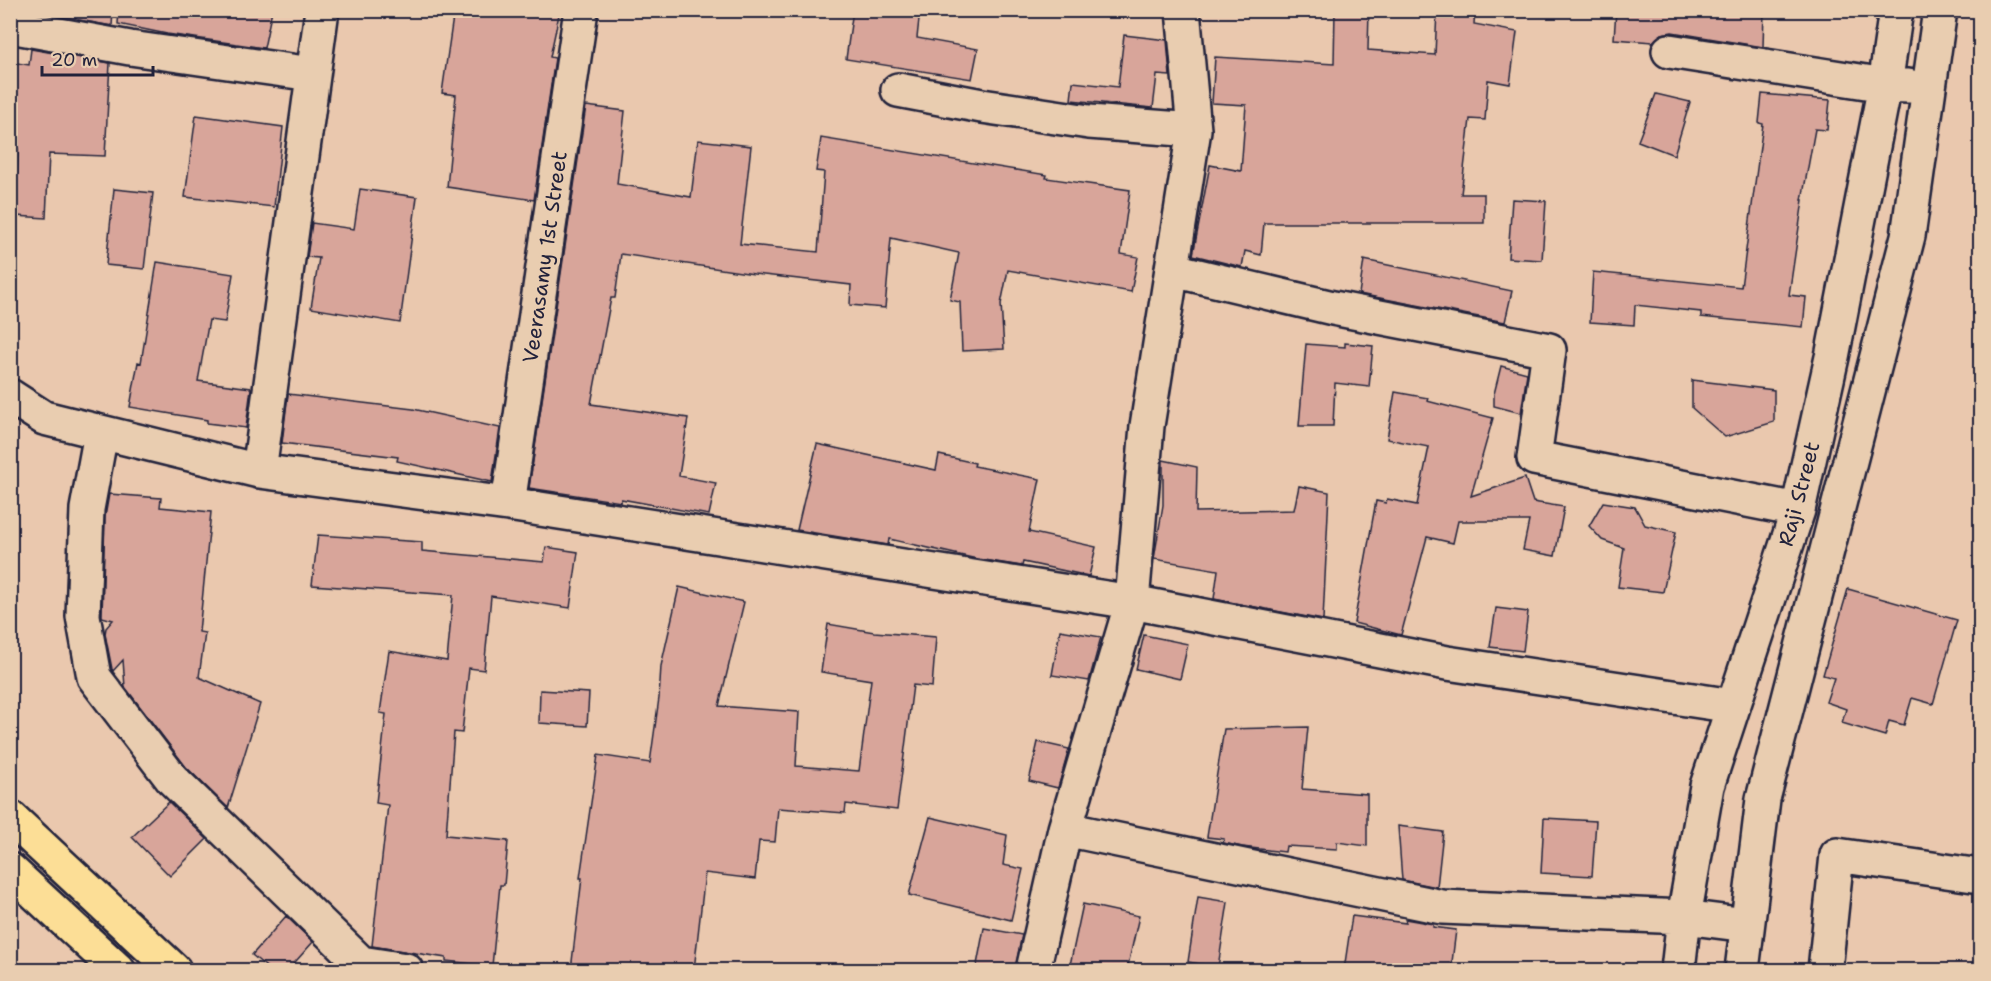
<svg xmlns="http://www.w3.org/2000/svg" width="1991" height="981" font-family="'Shantell Sans',sans-serif">
<style>
.building{fill:#d8a59a;stroke:#22223b;stroke-width:1.5}
.lines{fill:none;stroke-linecap:round;stroke-linejoin:round}
.minor-casing{stroke:#22223b;stroke-width:38}
.major-casing{stroke:#22223b;stroke-width:38}
.minor{stroke:#e9cdb0;stroke-width:33}
.major{stroke:#fcde96;stroke-width:33}
.labels{text-anchor:middle;stroke-width:6;stroke-linejoin:round;paint-order:stroke}
.street-label{font-size:21px;fill:#22223b;stroke:#e9cdb0}
</style>
<rect width="100%" height="100%" fill="#eac8ae"/>
<filter id="ink" filterUnits="userSpaceOnUse"><feTurbulence type="fractalNoise" baseFrequency=".0167" numOctaves="2"/><feDisplacementMap in="SourceGraphic" scale="12" xChannelSelector="R" yChannelSelector="G"/><feConvolveMatrix kernelMatrix="1 2 1 2 8 2 1 2 1" color-interpolation-filters="sRGB"/></filter>
<g filter="url(#ink)">
<path class="building" d="M 35,10 L 113,10 L 112,26 L 35,12 Z
M 119,10 L 272,10 L 264,48 L 167,34 L 118,24 Z
M 454,10 L 560,10 L 550,57 L 555,58 L 534,200 L 447,187 L 456,95 L 442,93 Z
M 853,10 L 920,10 L 917,38 L 978,49 L 972,79 L 846,59 Z
M 1335,10 L 1369,10 L 1368,50 L 1435,55 L 1437,10 L 1475,10 L 1474,24 L 1517,32 L 1510,84 L 1488,80 L 1485,120 L 1470,119 L 1461,194 L 1484,194 L 1484,223 L 1264,223 L 1261,255 L 1245,251 L 1242,267 L 1193,255 L 1210,165 L 1241,171 L 1246,105 L 1212,103 L 1215,57 L 1334,64 Z
M 1616,10 L 1764,10 L 1763,47 L 1672,32 L 1662,34 L 1653,42 L 1614,39 Z
M 1124,35 L 1167,40 L 1170,76 L 1157,75 L 1153,108 L 1071,100 L 1073,82 L 1118,87 Z
M 31,49 L 110,63 L 105,156 L 49,154 L 46,218 L 16,216 L 18,149 L 10,148 L 10,62 L 29,65 Z
M 1656,94 L 1690,102 L 1674,155 L 1638,141 Z
M 1762,94 L 1830,100 L 1827,130 L 1815,129 L 1802,200 L 1803,200 L 1789,295 L 1806,297 L 1803,327 L 1701,317 L 1701,312 L 1635,305 L 1634,325 L 1590,322 L 1593,272 L 1741,287 L 1763,124 L 1759,123 Z
M 586,106 L 625,111 L 617,184 L 691,197 L 698,140 L 751,146 L 740,244 L 818,252 L 824,172 L 816,171 L 821,138 L 1047,175 L 1046,178 L 1130,190 L 1121,254 L 1138,257 L 1131,292 L 1008,270 L 1001,304 L 1004,349 L 962,351 L 960,302 L 950,300 L 959,253 L 891,238 L 885,308 L 850,305 L 851,285 L 754,274 L 621,254 L 615,298 L 611,298 L 591,404 L 688,418 L 679,476 L 716,483 L 709,515 L 621,499 L 621,502 L 529,488 Z
M 196,115 L 283,127 L 274,207 L 185,197 Z
M 114,189 L 153,193 L 144,269 L 106,265 Z
M 360,189 L 417,197 L 400,323 L 311,308 L 319,258 L 307,257 L 312,223 L 354,229 Z
M 1512,199 L 1546,201 L 1542,260 L 1508,258 Z
M 1364,260 L 1512,291 L 1505,322 L 1359,294 Z
M 157,262 L 233,274 L 225,322 L 209,320 L 198,381 L 251,388 L 246,428 L 207,423 L 207,420 L 130,407 L 138,362 L 141,363 Z
M 1345,343 L 1373,346 L 1369,387 L 1335,383 L 1333,426 L 1299,426 L 1306,344 L 1345,347 Z
M 1501,366 L 1527,373 L 1521,413 L 1494,406 L 1494,394 Z
M 1692,380 L 1774,390 L 1774,422 L 1725,437 L 1692,408 Z
M 1395,392 L 1428,398 L 1427,401 L 1493,418 L 1471,496 L 1525,478 L 1533,502 L 1564,507 L 1555,556 L 1523,550 L 1529,521 L 1458,521 L 1453,543 L 1427,537 L 1401,635 L 1354,623 L 1376,501 L 1386,503 L 1387,499 L 1417,505 L 1429,447 L 1387,439 Z
M 288,394 L 413,409 L 500,428 L 492,482 L 397,461 L 398,457 L 282,443 Z
M 817,444 L 936,470 L 939,455 L 975,463 L 974,466 L 1040,479 L 1029,532 L 1096,547 L 1089,576 L 1023,562 L 1022,566 L 977,559 L 889,539 L 888,545 L 797,530 Z
M 1163,460 L 1197,467 L 1196,512 L 1294,510 L 1299,486 L 1329,492 L 1323,620 L 1214,599 L 1218,570 L 1154,559 L 1163,505 Z
M 109,494 L 161,498 L 160,507 L 211,512 L 199,632 L 205,633 L 199,677 L 260,704 L 228,808 L 186,767 L 125,687 L 123,660 L 113,671 L 112,669 L 105,634 L 106,628 L 113,620 L 102,617 L 102,615 L 105,517 Z
M 1603,502 L 1635,507 L 1645,525 L 1676,532 L 1663,592 L 1618,587 L 1624,548 L 1602,540 L 1589,526 Z
M 318,535 L 422,542 L 422,551 L 544,562 L 546,547 L 578,552 L 570,608 L 491,596 L 484,670 L 469,668 L 462,733 L 454,732 L 446,835 L 508,841 L 504,885 L 500,885 L 492,966 L 446,961 L 446,958 L 372,946 L 388,805 L 376,803 L 386,714 L 380,713 L 389,651 L 447,661 L 453,595 L 312,585 Z
M 679,587 L 744,602 L 719,706 L 799,712 L 796,766 L 859,771 L 871,680 L 821,672 L 828,624 L 874,632 L 936,637 L 932,687 L 913,685 L 897,810 L 846,804 L 845,813 L 778,808 L 775,842 L 759,841 L 755,879 L 705,873 L 694,970 L 571,970 L 582,878 L 580,878 L 598,755 L 650,763 L 659,698 L 661,666 Z
M 1848,589 L 1957,620 L 1933,704 L 1912,698 L 1904,725 L 1889,721 L 1885,736 L 1842,723 L 1846,709 L 1826,702 L 1834,678 L 1823,675 Z
M 1496,608 L 1528,612 L 1523,651 L 1490,647 Z
M 1060,630 L 1101,637 L 1089,681 L 1052,675 Z
M 1144,635 L 1188,644 L 1180,679 L 1136,669 Z
M 540,690 L 589,693 L 587,726 L 539,723 Z
M 1308,727 L 1302,789 L 1367,794 L 1367,846 L 1337,842 L 1337,849 L 1286,846 L 1285,852 L 1242,847 L 1223,843 L 1224,839 L 1207,837 L 1224,729 Z
M 1038,742 L 1069,749 L 1058,788 L 1029,781 Z
M 169,802 L 207,839 L 170,876 L 132,837 Z
M 930,817 L 1007,835 L 1003,865 L 1023,869 L 1011,920 L 909,895 Z
M 1544,818 L 1596,821 L 1592,876 L 1541,873 Z
M 1398,826 L 1443,832 L 1437,887 L 1402,880 Z
M 1198,897 L 1228,902 L 1218,967 L 1188,962 Z
M 1083,904 L 1139,916 L 1127,970 L 1094,970 L 1070,965 Z
M 286,916 L 313,942 L 288,970 L 270,970 L 252,955 Z
M 1352,916 L 1406,923 L 1405,919 L 1433,924 L 1433,927 L 1456,930 L 1451,970 L 1344,970 Z
M 984,928 L 1022,935 L 1015,970 L 976,970 Z"/>
<g class="lines">
<defs>
<path id="minor" d="M 10,26 L 130,48 L 312,74
M 1669,51 L 1885,85 L 1908,86
M 898,90 L 982,106 L 1089,122 L 1194,130
M 1173,270 L 1333,308 L 1549,350 L 1534,458 L 1798,510
M 10,396 L 44,418 L 259,471 L 508,504 L 1132,602 L 1447,663 L 1733,706
M 101,433 L 87,509 L 83,616 L 94,677 L 172,779 L 361,963 L 406,970
M 259,471 L 322,10
M 508,504 L 581,10
M 1065,829 L 1442,907 L 1684,917 L 1747,925
M 1033,970 L 1065,829 L 1132,602 L 1147,426 L 1194,130 L 1183,10
M 1678,970 L 1684,917 L 1707,786 L 1798,510 L 1832,357 L 1885,85 L 1896,10
M 1742,970 L 1763,799 L 1908,236 L 1940,10
M 1825,970 L 1837,855 L 1980,876"/>
<path id="major" d="M 10,817 L 174,970
M 10,870 L 118,970"/>
</defs>
<use href="#minor" class="minor-casing"/>
<use href="#major" class="major-casing"/>
<use href="#minor" class="minor"/>
<use href="#major" class="major"/>
</g>
</g>
<g class="labels">
<g class="street-label">
<text transform="translate(545 257) rotate(-82)" y="7">Veerasamy 1st Street</text>
<text transform="translate(1799 494) rotate(-75)" y="7">Raji Street</text>
</g>
</g>
<rect width="1991" height="981" fill="none" stroke="#e9cdb0" stroke-width="36"/>
<rect x="18" y="18" width="1955" height="945" fill="none" stroke="#22223b" stroke-width="2" filter="url(#ink)"/>
<path d="M42 66v9h111v-9" fill="none" stroke="#22223b" stroke-width="3"/>
<text x="51" y="66" font-size="18" fill="#22223b" stroke="#e9cdb0" stroke-width="4.5" paint-order="stroke">20 m</text>
</svg>
